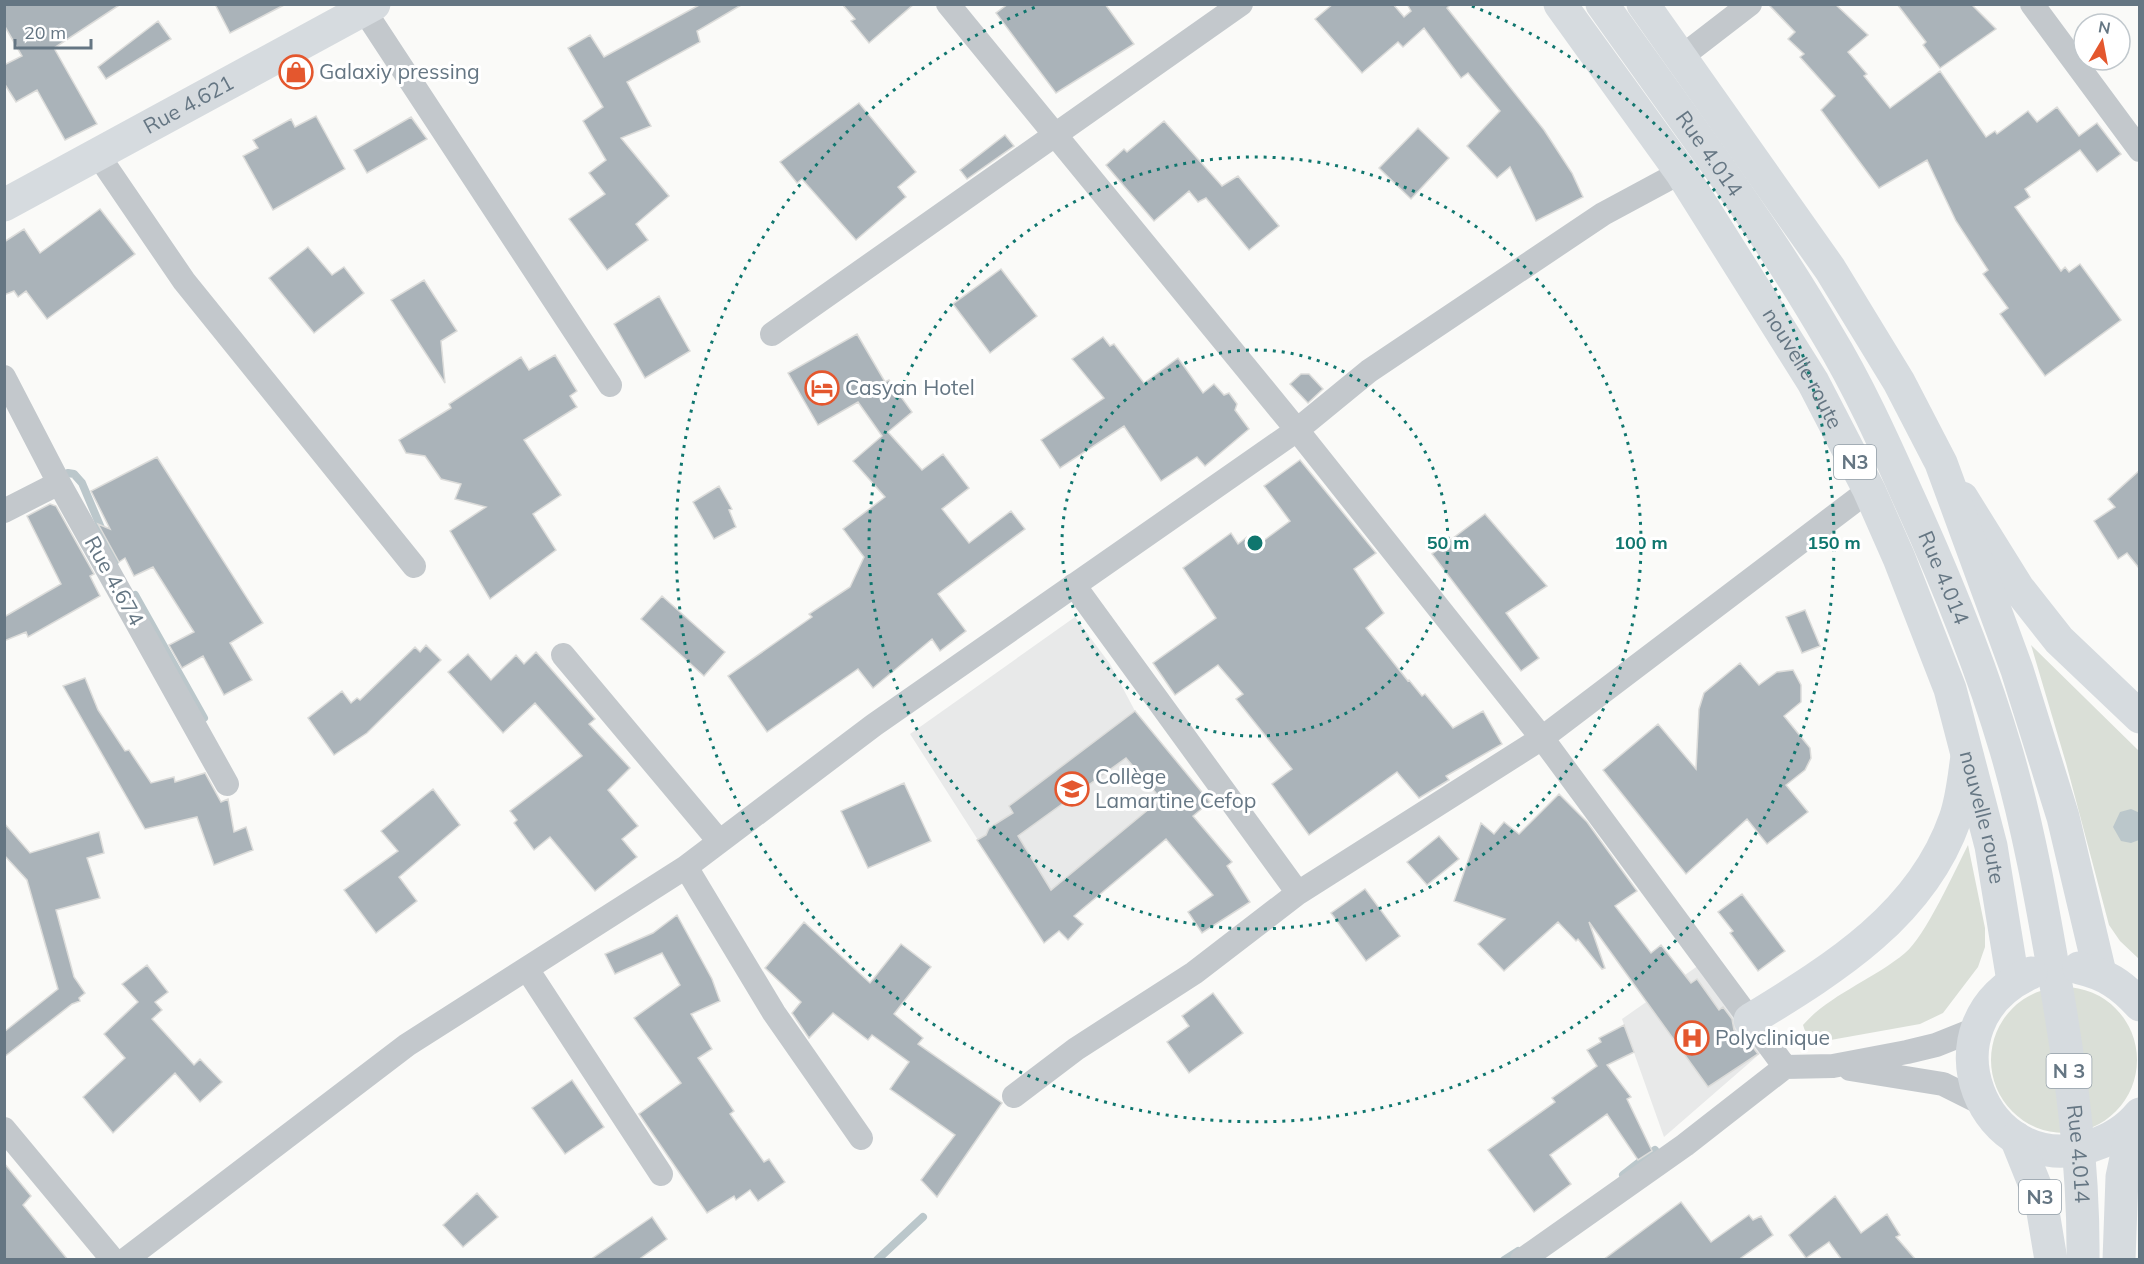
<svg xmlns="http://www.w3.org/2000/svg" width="2144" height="1264" font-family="Mulish,sans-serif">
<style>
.built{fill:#e8e9e9}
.green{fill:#dadfd7}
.water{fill:#bbc7cb}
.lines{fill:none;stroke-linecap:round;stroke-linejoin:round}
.stream{stroke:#bbc7cb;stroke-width:8}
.building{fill:#aab3b9;stroke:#dcdcda;stroke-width:1.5;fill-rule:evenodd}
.street{stroke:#c3c8cc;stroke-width:24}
.secondary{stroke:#d6dbdf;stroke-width:33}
.highway{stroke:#d6dbdf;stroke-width:33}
.ring{fill:none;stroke:#0f766e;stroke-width:3;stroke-dasharray:3 6}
.labels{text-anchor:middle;stroke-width:6;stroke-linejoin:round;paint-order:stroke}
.shield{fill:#fff;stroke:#939fa8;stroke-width:1.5}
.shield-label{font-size:20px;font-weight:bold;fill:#657683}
.poi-label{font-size:21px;fill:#657683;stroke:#fff;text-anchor:start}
.street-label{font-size:21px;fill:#657683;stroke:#fff}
.centre{fill:#0f766e;stroke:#fff;stroke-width:3}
.ring-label{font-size:18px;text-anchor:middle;font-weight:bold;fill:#0f766e;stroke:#fff;stroke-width:6;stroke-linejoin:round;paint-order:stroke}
</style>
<rect width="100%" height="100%" fill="#fafaf8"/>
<path class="built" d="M 1075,617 L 1110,664 L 1135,711 L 1210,802 L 1074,916 L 1068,940 L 1059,931 L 1044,943 L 910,734 Z
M 1702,963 L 1763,1051 L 1664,1137 L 1622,1019 Z"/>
<path class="green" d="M 2031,645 L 2139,751 L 2139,959 L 2120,941 L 2109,925 L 2066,763 Z
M 1968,845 L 1985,928 L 1985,947 L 1978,967 L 1943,1013 L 1920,1024 L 1825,1041 C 1813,1039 1806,1037 1803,1025 C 1829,995 1874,979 1905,953 C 1925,937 1955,870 1968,845 Z
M1991 1060a73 73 0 1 1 146 0a73 73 0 1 1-146 0Z"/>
<path class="water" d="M 2131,809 L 2140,813 L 2139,840 L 2131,843 L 2121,841 L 2113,827 L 2120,812 Z"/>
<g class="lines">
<path class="stream" d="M 68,473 L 74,474 L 82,483 L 115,561
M 135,595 L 204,718
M 1623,1175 L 1655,1150
M 877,1260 L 923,1217
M 1504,1260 L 1518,1251"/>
</g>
<path class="building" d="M 4,4 L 121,4 L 54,48 L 97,124 L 65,140 L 37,90 L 16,102 L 4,83 L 4,65 L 22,56 L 4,25 Z
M 215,4 L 286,4 L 230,33 Z
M 701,4 L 743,4 L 697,31 L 700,42 L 627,82 L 651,126 L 621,138 L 669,196 L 636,224 L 648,240 L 607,270 L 569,219 L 605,194 L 589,173 L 606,160 L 583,121 L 603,107 L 568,48 L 590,35 L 604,57 Z
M 842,4 L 914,4 L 869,43 L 851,21 L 855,19 Z
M 1008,4 L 1105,4 L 1134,44 L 1056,93 L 996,13 Z
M 1333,4 L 1393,4 L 1404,17 L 1411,11 L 1407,4 L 1451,4 L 1447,8 L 1544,130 L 1572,173 L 1583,197 L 1536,221 L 1510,167 L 1497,178 L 1467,146 L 1500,111 L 1468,73 L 1461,78 L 1424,28 L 1403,47 L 1398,42 L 1362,73 L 1315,19 Z
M 1768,4 L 1835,4 L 1868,35 L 1848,52 L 1867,74 L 1864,76 L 1890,108 L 1940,71 L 1986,137 L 1995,131 L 1997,134 L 2028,111 L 2037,122 L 2057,107 L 2079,136 L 2097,123 L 2121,154 L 2097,172 L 2080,150 L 2025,189 L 2030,197 L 2015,207 L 2061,271 L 2065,267 L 2069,272 L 2080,264 L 2121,320 L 2045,376 L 2000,314 L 2008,308 L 1983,274 L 1988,270 L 1956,221 L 1927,160 L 1879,188 L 1821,110 L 1835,96 L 1800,57 L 1804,54 L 1788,39 L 1795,32 Z
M 1897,4 L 1971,4 L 1996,29 L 1940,68 L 1923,45 L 1926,42 Z
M 158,21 L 171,39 L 106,79 L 98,67 Z
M 859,103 L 916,172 L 898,187 L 906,197 L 856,240 L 802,179 L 797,183 L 780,162 Z
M 316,116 L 345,169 L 273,210 L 243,156 L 258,148 L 253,140 L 291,119 L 295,127 Z
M 411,117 L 427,139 L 367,173 L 354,150 Z
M 1164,121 L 1222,186 L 1238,176 L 1279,226 L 1249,250 L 1206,198 L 1198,202 L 1189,191 L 1154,221 L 1106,165 L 1124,149 L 1127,152 Z
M 1418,128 L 1449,158 L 1411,199 L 1379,168 Z
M 1005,135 L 1014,146 L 967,179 L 960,170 Z
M 100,209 L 135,254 L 47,319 L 26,291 L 18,297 L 14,291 L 4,295 L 4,242 L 24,229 L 40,253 Z
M 308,247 L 332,275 L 344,267 L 364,293 L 314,333 L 269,278 Z
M 1001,269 L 1037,316 L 990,353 L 953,304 Z
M 424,280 L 457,331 L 441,341 L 445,383 L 391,300 Z
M 659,296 L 690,351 L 645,378 L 614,324 Z
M 857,334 L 885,382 L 889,380 L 912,412 L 888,432 L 922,470 L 943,454 L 969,488 L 942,509 L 969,543 L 1011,511 L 1025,529 L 938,594 L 966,631 L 940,651 L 932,639 L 873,688 L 858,669 L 767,732 L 728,676 L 812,617 L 809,614 L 850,587 L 864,557 L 843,529 L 885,497 L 853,461 L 882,436 L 858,402 L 818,425 L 788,373 Z
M 1103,337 L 1110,346 L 1114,344 L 1144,383 L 1178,358 L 1203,393 L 1214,384 L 1224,395 L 1229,393 L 1237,404 L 1235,410 L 1249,429 L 1205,466 L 1197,457 L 1161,481 L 1124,426 L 1060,468 L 1041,440 L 1104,398 L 1072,359 Z
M 555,355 L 577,391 L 570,396 L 577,407 L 524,440 L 561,495 L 533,514 L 556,550 L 490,599 L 450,531 L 486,507 L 455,499 L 461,484 L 441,479 L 425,456 L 406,453 L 399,440 L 451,408 L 449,404 L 521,357 L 529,370 Z
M 1301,374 L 1309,374 L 1323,389 L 1308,403 L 1290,384 Z
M 157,457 L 263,623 L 230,643 L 252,680 L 224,695 L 203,656 L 182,668 L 169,645 L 194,632 L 153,567 L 134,576 L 125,558 L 119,562 L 98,524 L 110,529 L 91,491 Z
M 1300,460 L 1376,553 L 1354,569 L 1384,613 L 1366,628 L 1408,681 L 1409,680 L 1422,696 L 1425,694 L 1453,728 L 1483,711 L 1502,744 L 1446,776 L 1449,780 L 1419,798 L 1397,772 L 1309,835 L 1272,784 L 1292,769 L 1236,699 L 1243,694 L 1218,665 L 1175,695 L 1153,663 L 1216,618 L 1183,568 L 1231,533 L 1238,544 L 1247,537 L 1255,547 L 1290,521 L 1264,486 Z
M 2139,471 L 2139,568 L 2127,553 L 2118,559 L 2094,521 L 2115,507 L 2108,499 Z
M 719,486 L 732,509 L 729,510 L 736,527 L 714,539 L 693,502 Z
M 50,504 L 56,506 L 94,574 L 90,576 L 100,596 L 28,637 L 26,632 L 4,641 L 4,617 L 61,584 L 27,516 Z
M 1485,514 L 1547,586 L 1506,613 L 1539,658 L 1521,671 L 1432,554 Z
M 662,596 L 725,652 L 704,676 L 641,619 Z
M 1805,610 L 1820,646 L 1802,653 L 1786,617 Z
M 426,645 L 441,660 L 367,733 L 334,755 L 308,718 L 342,691 L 351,703 L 357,698 L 360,700 L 415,647 L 420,652 Z
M 536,652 L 595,719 L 589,724 L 630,768 L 608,790 L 638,826 L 622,839 L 637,857 L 595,891 L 550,837 L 534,850 L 514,823 L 517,820 L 510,811 L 582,756 L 535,703 L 503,733 L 448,672 L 468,654 L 491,680 L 516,655 L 524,664 Z
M 1740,663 L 1759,685 L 1777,672 L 1793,670 L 1801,685 L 1801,702 L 1784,716 L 1810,748 L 1811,758 L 1805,770 L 1786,785 L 1808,812 L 1767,844 L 1747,819 L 1686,874 L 1603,770 L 1658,724 L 1696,769 L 1699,709 L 1704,693 Z
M 85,678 L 98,710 L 125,751 L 129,750 L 151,783 L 174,777 L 175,782 L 205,773 L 221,802 L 228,799 L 234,832 L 246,827 L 253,850 L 214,865 L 197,817 L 145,829 L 63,686 Z
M 1135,711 L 1210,802 L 1193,816 L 1232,862 L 1227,866 L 1250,902 L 1202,933 L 1188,912 L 1213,895 L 1166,839 L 1074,916 L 1083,924 L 1068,940 L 1059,931 L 1044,943 L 977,840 L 986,835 L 989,828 L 1013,813 L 1009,806 ZM 1126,758 L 1161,799 L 1051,890 L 1018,836 Z
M 904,783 L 931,841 L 868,868 L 841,811 Z
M 433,789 L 460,825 L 399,877 L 417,901 L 376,933 L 344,890 L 398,851 L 381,831 Z
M 1559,794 L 1587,822 L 1637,891 L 1615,906 L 1651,953 L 1661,945 L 1691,983 L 1697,979 L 1719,1010 L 1723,1007 L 1732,1019 L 1734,1030 L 1746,1038 L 1758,1054 L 1708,1087 L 1589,922 L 1605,968 L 1602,969 L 1578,939 L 1576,941 L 1558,922 L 1504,971 L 1478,944 L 1505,919 L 1454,901 L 1481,823 L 1494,834 L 1504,822 L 1519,834 Z
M 4,823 L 30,853 L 99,832 L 104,853 L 87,858 L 100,898 L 56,910 L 74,977 L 85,993 L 79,998 L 80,1001 L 72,1004 L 4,1057 L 4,1032 L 58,989 L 27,880 L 4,855 Z
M 1439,836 L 1459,859 L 1427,885 L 1407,862 Z
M 1365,889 L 1400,936 L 1366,961 L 1331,913 Z
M 1742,894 L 1785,951 L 1758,971 L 1730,933 L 1733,931 L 1718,912 Z
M 677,915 L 712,979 L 720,1001 L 691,1014 L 712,1049 L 698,1058 L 734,1111 L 730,1114 L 764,1162 L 769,1159 L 785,1182 L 758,1201 L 750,1190 L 736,1200 L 734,1196 L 707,1213 L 639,1114 L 681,1083 L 634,1018 L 680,985 L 662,953 L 615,974 L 605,954 L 653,933 Z
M 804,922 L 870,983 L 901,944 L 931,967 L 894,1014 L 923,1038 L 918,1044 L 1002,1103 L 937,1197 L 921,1180 L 955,1135 L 890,1089 L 909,1062 L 872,1035 L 868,1040 L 833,1013 L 809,1038 L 792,1013 L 801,1002 L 765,968 Z
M 147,965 L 168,992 L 155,1002 L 162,1010 L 152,1019 L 194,1065 L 200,1059 L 222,1082 L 200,1102 L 175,1073 L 113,1133 L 83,1097 L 125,1058 L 104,1034 L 138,1002 L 122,984 Z
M 1213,993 L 1243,1033 L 1189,1073 L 1167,1042 L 1189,1026 L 1182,1016 Z
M 1624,1025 L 1634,1052 L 1607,1065 L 1631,1097 L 1627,1099 L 1652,1151 L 1638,1160 L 1607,1114 L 1550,1155 L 1571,1184 L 1534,1212 L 1488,1150 L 1555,1102 L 1552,1098 L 1597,1066 L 1587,1050 L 1601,1042 L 1599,1038 Z
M 572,1080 L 604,1127 L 565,1154 L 532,1108 Z
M 4,1163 L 31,1196 L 23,1205 L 68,1260 L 4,1260 Z
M 477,1193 L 498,1217 L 463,1247 L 443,1225 Z
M 1835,1196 L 1861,1233 L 1887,1214 L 1900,1235 L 1896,1237 L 1916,1260 L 1842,1260 L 1829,1242 L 1806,1258 L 1789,1235 Z
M 1681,1202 L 1711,1242 L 1749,1215 L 1753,1220 L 1761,1216 L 1773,1235 L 1738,1260 L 1603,1260 Z
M 652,1217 L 667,1239 L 638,1260 L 590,1260 Z"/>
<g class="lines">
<path class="street" d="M 360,4 L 610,385
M 948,4 L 1297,430 L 1542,738 L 1785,1067
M 2032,4 L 2140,150
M 1680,58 L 1750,4
M 98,155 L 184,281 L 414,566
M 772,334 L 1241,4
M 4,377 L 59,483 L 227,784
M 4,511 L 59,483
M 1074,585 L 1298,893 L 1542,738 L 1869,490
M 563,655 L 719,841
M 686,867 L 774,1013 L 861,1138
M 527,969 L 661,1174
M 1850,1069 L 1943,1084 L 1983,1104
M 1014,1096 L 1076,1049 L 1194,973 L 1298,893
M 4,1129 L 113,1260
M 125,1260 L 407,1045 L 686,867 L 874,725 L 1297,430 L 1369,371 L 1603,214 L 1681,172
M 1522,1260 L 1685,1145 L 1785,1067 L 1833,1066 L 1907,1052 L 1936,1045 L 1976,1029"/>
<g class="secondary">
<path id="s1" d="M 4,205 L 374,4"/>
<path d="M 1962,498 L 2018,588 L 2059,640 L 2140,717"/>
<path d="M 1750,1020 C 1833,969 1921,916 1955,819 C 1962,800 1964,777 1967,756"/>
</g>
<g class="highway">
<path id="s2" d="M 1560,4 L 1681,172 L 1813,382 L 1869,490 L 1899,558 L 1950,689 L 1991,846 L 2013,981"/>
<path id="s3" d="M 1602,4 C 1679,113 1760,219 1827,334 C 1858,385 1883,440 1907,494 C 1945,577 1980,662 2006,750 C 2028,825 2042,903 2055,979 C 2071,1071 2084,1166 2083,1260"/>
<path d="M 1643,4 L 1830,269 L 1899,382 L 1941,463 L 2017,670 L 2063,817 L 2100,973"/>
<path d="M 2079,968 C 2105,974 2121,984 2140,1005"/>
<path d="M 2031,973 C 1919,1023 1983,1181 2091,1146 C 2110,1140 2127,1130 2140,1114"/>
<path d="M 2016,1138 L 2041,1200 L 2051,1260"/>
<path d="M 2119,1260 L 2122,1177 L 2134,1121"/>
</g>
</g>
<g class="ring">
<circle cx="1255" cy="543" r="193"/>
<circle cx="1255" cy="543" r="386"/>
<path d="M1472 6A579 579 0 1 1 1038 6"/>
</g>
<defs>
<symbol id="shop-ring" viewBox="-11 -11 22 22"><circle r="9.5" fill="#fff" stroke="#e4572e" stroke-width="1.5"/><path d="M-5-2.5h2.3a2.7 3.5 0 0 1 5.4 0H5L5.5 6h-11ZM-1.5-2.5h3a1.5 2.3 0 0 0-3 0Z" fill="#e4572e"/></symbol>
<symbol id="hotel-ring" viewBox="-11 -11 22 22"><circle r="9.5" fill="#fff" stroke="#e4572e" stroke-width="1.5"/><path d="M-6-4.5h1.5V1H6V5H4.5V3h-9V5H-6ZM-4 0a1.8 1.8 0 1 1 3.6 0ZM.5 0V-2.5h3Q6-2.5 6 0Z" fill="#e4572e"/></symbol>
<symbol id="school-ring" viewBox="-11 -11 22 22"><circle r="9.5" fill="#fff" stroke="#e4572e" stroke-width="1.5"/><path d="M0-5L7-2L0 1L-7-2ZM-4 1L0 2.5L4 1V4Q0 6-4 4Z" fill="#e4572e"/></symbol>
<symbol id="hospital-ring" viewBox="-11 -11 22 22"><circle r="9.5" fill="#fff" stroke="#e4572e" stroke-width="1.5"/><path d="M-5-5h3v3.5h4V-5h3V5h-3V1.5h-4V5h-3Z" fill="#e4572e"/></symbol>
</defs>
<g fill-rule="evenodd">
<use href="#shop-ring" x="277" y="53" width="38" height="38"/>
<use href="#hotel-ring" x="803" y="369" width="38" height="38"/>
<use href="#school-ring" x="1053" y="770" width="38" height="38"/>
<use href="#hospital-ring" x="1673" y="1019" width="38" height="38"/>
</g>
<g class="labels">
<g class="shield">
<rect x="1834" y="445" width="42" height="34" rx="4.5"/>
<rect x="2046.5" y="1054" width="45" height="34" rx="4.5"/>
<rect x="2019" y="1180" width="42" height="34" rx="4.5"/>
</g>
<g class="shield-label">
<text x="1855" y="469">N3</text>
<text x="2069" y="1078">N 3</text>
<text x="2040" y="1204">N3</text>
</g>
<g class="poi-label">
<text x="319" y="79">Galaxiy pressing</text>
<text x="845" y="395">Casyan Hotel</text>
<text x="1095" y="784">Collège<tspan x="1095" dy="24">Lamartine Cefop</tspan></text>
<text x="1715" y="1045">Polyclinique</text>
</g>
<g class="street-label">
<text dy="7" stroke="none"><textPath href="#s1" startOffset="210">Rue 4.621</textPath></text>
<text dy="7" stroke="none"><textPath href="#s3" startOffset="184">Rue 4.014</textPath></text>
<text dy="7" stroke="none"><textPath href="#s2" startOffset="438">nouvelle route</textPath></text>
<text dy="7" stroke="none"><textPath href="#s3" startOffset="670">Rue 4.014</textPath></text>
<text transform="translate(114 581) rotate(61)" y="7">Rue 4.674</text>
<text dy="7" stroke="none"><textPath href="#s2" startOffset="924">nouvelle route</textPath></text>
<text dy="7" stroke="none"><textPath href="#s3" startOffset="1264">Rue 4.014</textPath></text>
</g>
</g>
<circle cx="1255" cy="543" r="9" class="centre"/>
<g class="ring-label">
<text x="1448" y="549">50 m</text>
<text x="1641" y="549">100 m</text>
<text x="1834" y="549">150 m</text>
</g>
<rect width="2144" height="1264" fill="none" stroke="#657683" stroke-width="12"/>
<g transform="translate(2102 42) rotate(10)"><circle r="28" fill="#ffffff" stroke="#c1c8cd" stroke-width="1.5"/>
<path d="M0-4.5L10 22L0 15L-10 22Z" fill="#e4572e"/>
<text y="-9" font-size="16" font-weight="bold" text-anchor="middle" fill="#657683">N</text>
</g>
<path d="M15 39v9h76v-9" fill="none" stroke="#657683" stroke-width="3"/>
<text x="24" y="39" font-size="18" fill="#657683" stroke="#ffffff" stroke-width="4.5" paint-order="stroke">20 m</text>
</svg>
